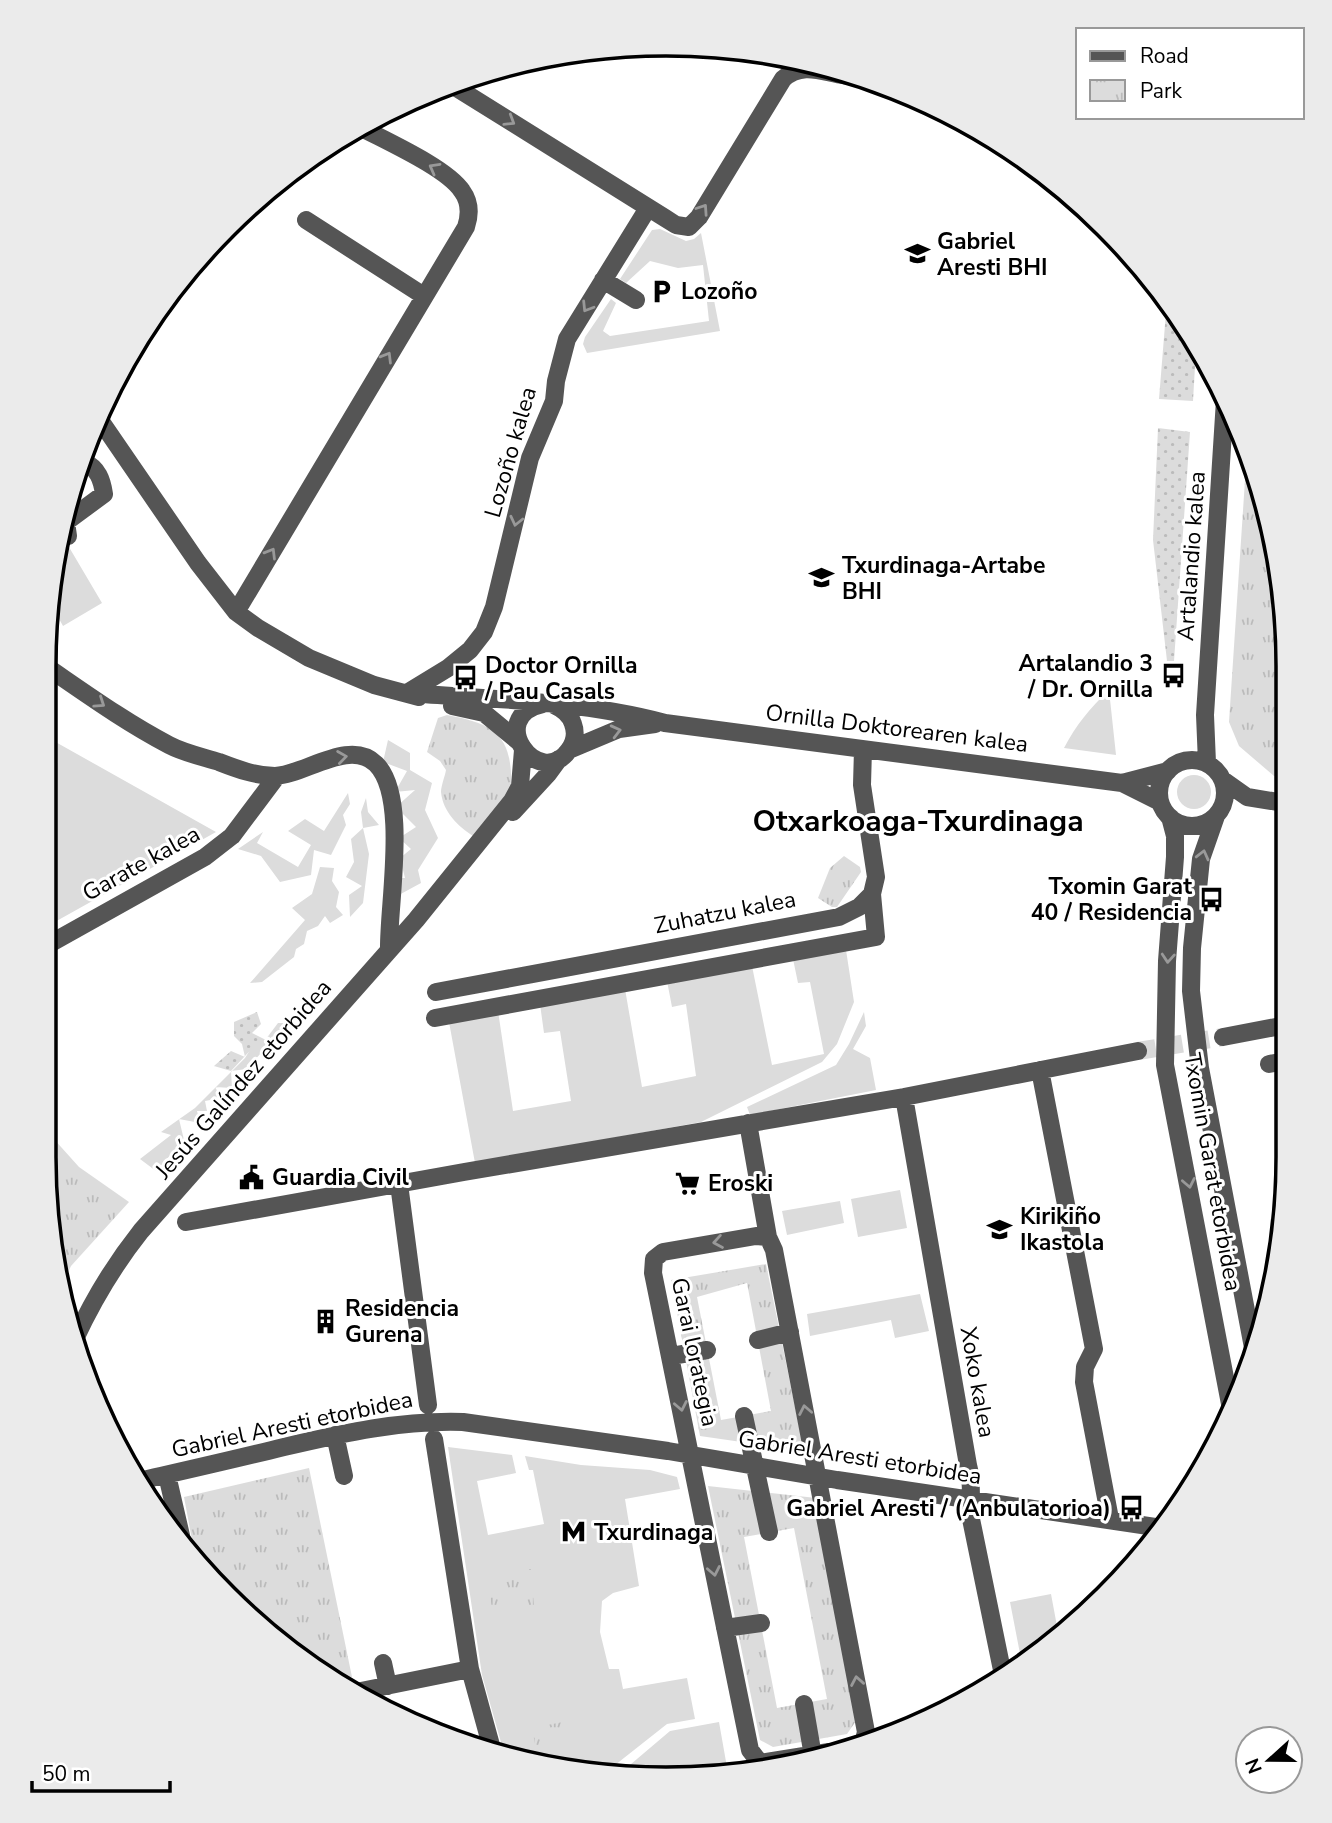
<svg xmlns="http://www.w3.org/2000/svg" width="1332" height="1823" font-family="'Nunito Sans',sans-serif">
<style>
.grass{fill:#dcdcdc}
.park{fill:url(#park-tufts);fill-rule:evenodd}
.garden{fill:url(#garden-dots)}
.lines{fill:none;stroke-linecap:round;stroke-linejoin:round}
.minor-tunnel{stroke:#d9d9d9;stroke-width:18;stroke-dasharray:18 9;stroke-linecap:butt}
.minor{stroke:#555;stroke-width:18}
.oneway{stroke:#999}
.labels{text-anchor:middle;stroke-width:6;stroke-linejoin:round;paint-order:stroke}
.poi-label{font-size:23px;font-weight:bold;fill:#000;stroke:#fff;text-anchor:start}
.street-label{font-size:23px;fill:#000;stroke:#fff}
.district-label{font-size:30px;font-weight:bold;fill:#000;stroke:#fff}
.rim{fill:none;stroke:#000;stroke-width:3.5}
</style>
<defs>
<pattern id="park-tufts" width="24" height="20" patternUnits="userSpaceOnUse" patternTransform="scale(1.75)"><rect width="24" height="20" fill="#dcdcdc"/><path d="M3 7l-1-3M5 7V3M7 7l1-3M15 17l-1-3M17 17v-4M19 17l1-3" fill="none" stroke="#bbb"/></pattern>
<pattern id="garden-dots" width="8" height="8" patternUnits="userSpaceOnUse" patternTransform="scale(1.75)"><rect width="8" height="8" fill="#dcdcdc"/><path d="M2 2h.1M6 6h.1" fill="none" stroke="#bbb" stroke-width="1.8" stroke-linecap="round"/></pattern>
</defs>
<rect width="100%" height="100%" fill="#fff"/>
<path class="grass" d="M 660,229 L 686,241 L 694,239 L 701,233 L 720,331 L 587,353 L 583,344 L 585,337 L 611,299 L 616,303 L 603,331 L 610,336 L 709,321 L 703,265 L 678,268 L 650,261 L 626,283 L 620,279 L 652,230 Z
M 66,542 L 102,603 L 63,626 L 52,606 L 60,546 Z
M 1109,690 L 1116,755 L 1064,748 C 1076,725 1090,708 1109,690 Z
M 44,733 L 52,740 L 216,832 L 44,928 Z
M 388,740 L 410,753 L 410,770 L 432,783 L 425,810 L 438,838 L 418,870 L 421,883 L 397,896 L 399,878 L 405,878 L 400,858 L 411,849 L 399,838 L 416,827 L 396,807 L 415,790 L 395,792 L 407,771 L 383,762 Z
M1177 792a17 17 0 1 1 34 0a17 17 0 1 1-34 0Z
M 348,793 L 350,804 L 343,815 L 346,825 L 331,855 L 314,850 L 311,875 L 280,882 L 261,856 L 238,849 L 263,832 L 257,843 L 298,867 L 311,845 L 288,831 L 305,819 L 324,831 Z
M 366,798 L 368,812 L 379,825 L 363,828 L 369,854 L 363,903 L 350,917 L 349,895 L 362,886 L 346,877 L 354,862 L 351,839 L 363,828 L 361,812 Z
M 320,867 L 334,868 L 332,881 L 339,892 L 336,907 L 343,915 L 330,923 L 325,916 L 318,926 L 307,931 L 304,944 L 296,949 L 294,957 L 262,982 L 250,983 L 305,920 L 292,908 L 312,894 Z
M 846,950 L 854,1002 L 837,1044 L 822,1062 L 701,1122 L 475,1163 L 449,1022 L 498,1011 L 513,1111 L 571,1101 L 560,1031 L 544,1033 L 540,1004 L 625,989 L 642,1087 L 696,1076 L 686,1004 L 672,1007 L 667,981 L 752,966 L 772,1065 L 824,1054 L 810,982 L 798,983 L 793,959 Z
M 864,1012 L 866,1026 L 853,1049 L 870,1058 L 876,1090 L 750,1115 L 747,1107 L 836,1065 L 849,1044 Z
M 278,1023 L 287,1023 L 247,1069 L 231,1071 L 232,1088 L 215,1087 L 221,1098 L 205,1101 L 207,1111 L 197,1111 L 200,1123 L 179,1119 L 184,1140 L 156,1171 L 140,1159 L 171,1135 L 161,1132 L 195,1108 L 245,1058 L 252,1047 L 266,1039 Z
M 900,1190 L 907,1228 L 858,1237 L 851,1199 Z
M 840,1201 L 844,1223 L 787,1235 L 782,1211 Z
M 920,1294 L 929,1331 L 895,1338 L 891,1320 L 810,1336 L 807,1314 Z
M 448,1447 L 512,1455 L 516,1473 L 477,1481 L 488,1535 L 544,1524 L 533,1470 L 529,1470 L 525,1456 L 581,1465 L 650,1470 L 677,1477 L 680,1489 L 625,1499 L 639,1586 L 613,1593 L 602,1601 L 600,1632 L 609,1669 L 619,1669 L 623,1689 L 687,1678 L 695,1719 L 667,1724 L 610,1769 L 545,1767 L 504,1753 L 482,1675 Z
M 1051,1594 L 1059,1637 L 1045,1650 L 1022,1664 L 1010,1602 Z
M 719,1722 L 728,1773 L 624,1770 L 670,1731 Z"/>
<path class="park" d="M 1247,450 L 1283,584 L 1284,777 L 1274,776 L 1239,746 L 1229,722 Z
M 447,715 C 496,724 513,736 511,789 L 473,836 C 458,826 443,812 441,792 C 441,786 445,776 446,770 L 440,761 L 427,752 L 438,718 Z
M 844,856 L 860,867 L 861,872 L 837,907 L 832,907 L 818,898 L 830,868 Z
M 44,1128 L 79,1167 L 129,1202 L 71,1266 L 61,1287 L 44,1157 Z
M 766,1264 L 804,1451 L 700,1436 L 671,1280 ZM 747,1283 L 771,1411 L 721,1420 L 697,1297 Z
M 309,1468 L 352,1677 L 338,1680 L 256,1625 L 195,1556 L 184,1497 Z
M 708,1486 L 816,1498 L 856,1721 L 847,1734 L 773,1747 L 760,1740 ZM 794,1528 L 827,1699 L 777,1708 L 744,1537 Z
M 531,1569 L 534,1607 L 492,1611 L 488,1572 Z
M 563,1722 L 572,1768 L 539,1765 L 532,1728 Z"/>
<path class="garden" d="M 1167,300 L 1196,349 L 1193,401 L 1159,399 Z
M 1158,428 L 1190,432 L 1174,661 L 1167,661 L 1153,540 Z
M 257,1012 L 261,1024 L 252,1033 L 266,1040 C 251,1047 243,1059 231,1071 L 214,1066 L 231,1051 L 245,1057 L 242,1044 L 234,1036 L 234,1022 Z"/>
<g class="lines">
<path class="minor-tunnel" d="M 1138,1051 L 1223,1037"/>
<path class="minor" d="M 452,85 L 665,218 L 676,225 L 689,227 L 699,217 L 783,79 C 807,57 834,80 859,75
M 306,220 L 424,296
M 603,280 L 636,300
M 102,423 L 198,563 L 236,612 L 258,628 L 309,658 L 374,685 L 419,697
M 68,536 L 66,522 L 104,494 C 102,480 98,468 84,462
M 236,612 L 466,227 C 470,215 470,202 462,191 C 447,168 386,141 360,127
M 44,665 C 85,693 125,722 169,745 C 184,753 203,757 219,762 C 237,769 256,776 275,776 C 304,775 350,738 376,764 C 409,797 388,905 389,950
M 407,693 C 492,699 583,701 665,723 L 1122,783 L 1160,802
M 407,693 L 448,668 L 470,650 L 484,632 L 494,607 L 530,458 L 554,401 L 556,381 L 567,339 L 648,208
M 543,704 C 484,717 539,792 569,750 C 575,742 576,732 573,724 C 570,714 563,709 554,705
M 452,706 L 484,713 L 518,741
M 569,750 L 619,729 L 655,724
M1159 793a33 33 0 1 1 66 0a33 33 0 1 1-66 0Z
M 1207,763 L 1205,715 L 1225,400
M 1223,780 L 1247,797 L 1284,803
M 1122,783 L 1168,771
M 513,812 L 548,774 L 559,759
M 1216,816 L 1201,859 L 1192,948 L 1191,991 L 1200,1068 L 1255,1358
M 1170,817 L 1175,836 L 1175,857 L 1167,961 L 1165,1065 L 1231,1409
M 44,947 L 205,857 L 232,836 L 277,776
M 436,992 L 839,917 L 859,907 L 872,894 L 876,877 L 862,785 L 863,749
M 435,1018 L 876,937 L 872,894
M 1223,1037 L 1286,1025
M 1269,1064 L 1286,1061
M 1040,1070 L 1094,1349 L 1085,1367 L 1084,1382 L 1110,1519
M 904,1097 L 968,1465 C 973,1483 970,1500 971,1519 L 1003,1675
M 748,1123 L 768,1237
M 399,1184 L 428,1405
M 186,1222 L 464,1172 L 904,1097 L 1138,1051
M 75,1339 C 93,1300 114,1265 141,1231 L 416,920 L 512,801 L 520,786 L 523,750
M 758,1340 L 790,1332
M 671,1356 L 707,1350
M 744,1416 L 769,1532
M 335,1435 L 344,1476
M 434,1439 L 470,1669 L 492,1749
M 167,1475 L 182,1540
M 139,1481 C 187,1470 236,1459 284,1447 C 344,1433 401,1420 463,1422 L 668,1451 L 837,1480 L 1162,1528
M 725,1628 L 761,1623
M 383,1663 L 388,1686
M 356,1692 L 470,1669
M 804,1704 L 813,1756
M 829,1752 L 760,1763 L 750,1750 L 653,1273 L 654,1259 L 663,1252 L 756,1236 L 768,1237 L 774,1250 L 866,1732 L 864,1740 L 857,1745"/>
</g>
<defs><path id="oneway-chevron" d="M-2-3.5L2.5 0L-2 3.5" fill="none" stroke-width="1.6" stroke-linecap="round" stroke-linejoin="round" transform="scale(1.75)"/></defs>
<g class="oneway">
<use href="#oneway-chevron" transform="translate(510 121) rotate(32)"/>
<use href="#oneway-chevron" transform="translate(434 168) rotate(-151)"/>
<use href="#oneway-chevron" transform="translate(703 209) rotate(-56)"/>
<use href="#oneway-chevron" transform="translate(587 307) rotate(122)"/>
<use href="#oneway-chevron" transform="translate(387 357) rotate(-59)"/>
<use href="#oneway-chevron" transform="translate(516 521) rotate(103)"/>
<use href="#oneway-chevron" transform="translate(271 553) rotate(-59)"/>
<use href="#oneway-chevron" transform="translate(100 703) rotate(34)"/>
<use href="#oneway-chevron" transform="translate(616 731) rotate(-14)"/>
<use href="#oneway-chevron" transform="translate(342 757) rotate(-8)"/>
<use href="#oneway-chevron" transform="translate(1203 855) rotate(-76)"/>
<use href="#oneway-chevron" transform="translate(1168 958) rotate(94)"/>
<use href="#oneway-chevron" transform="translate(1189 1183) rotate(79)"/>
<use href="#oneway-chevron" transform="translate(718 1242) rotate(170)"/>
<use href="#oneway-chevron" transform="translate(681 1406) rotate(79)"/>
<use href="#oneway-chevron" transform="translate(805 1410) rotate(-101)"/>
<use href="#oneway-chevron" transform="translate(714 1571) rotate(79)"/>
<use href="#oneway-chevron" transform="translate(857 1681) rotate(-100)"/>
</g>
<defs>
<symbol id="school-bare" viewBox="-9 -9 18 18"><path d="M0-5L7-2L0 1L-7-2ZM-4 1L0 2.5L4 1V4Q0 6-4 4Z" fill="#000" stroke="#fff" stroke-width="2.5" paint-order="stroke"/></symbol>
<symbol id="parking-bare" viewBox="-9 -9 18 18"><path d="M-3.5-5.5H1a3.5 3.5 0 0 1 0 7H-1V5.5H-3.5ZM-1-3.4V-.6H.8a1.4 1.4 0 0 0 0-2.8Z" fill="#000" stroke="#fff" stroke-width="2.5" paint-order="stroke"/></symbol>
<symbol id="bus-bare" viewBox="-9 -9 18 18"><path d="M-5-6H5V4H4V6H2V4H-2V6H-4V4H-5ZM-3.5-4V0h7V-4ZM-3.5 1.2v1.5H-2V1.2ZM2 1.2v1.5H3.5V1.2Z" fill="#000" stroke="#fff" stroke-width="2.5" paint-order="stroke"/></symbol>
<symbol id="civic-bare" viewBox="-9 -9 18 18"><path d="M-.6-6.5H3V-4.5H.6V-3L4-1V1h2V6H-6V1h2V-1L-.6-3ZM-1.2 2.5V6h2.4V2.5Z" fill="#000" stroke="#fff" stroke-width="2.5" paint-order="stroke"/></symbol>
<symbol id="supermarket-bare" viewBox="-9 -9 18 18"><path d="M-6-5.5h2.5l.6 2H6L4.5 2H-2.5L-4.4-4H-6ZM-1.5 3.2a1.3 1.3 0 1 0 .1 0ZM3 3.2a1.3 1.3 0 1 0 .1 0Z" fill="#000" stroke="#fff" stroke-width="2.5" paint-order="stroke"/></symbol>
<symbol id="building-bare" viewBox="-9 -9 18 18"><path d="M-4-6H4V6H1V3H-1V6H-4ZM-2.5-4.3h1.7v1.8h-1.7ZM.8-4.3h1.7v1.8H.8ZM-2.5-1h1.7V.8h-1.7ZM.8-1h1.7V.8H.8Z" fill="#000" stroke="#fff" stroke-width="2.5" paint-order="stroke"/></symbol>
<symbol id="metro-bare" viewBox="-9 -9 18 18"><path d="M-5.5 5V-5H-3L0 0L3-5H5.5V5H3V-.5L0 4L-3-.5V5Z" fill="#000" stroke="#fff" stroke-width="2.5" paint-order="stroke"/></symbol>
</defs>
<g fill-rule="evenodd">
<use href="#school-bare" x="900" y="236" width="35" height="35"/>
<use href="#parking-bare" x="644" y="274" width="35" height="35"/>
<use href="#school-bare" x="804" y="560" width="35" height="35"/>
<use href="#bus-bare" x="1156" y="658" width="35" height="35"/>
<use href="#bus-bare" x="448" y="660" width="35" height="35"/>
<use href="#bus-bare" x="1194" y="882" width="35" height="35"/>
<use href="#civic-bare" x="234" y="1160" width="35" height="35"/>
<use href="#supermarket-bare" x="670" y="1166" width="35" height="35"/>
<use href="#school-bare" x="982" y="1212" width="35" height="35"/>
<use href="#building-bare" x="308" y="1304" width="35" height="35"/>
<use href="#bus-bare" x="1114" y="1490" width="35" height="35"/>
<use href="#metro-bare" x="556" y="1514" width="35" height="35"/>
</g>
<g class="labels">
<g class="poi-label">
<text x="937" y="249">Gabriel<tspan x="937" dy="26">Aresti BHI</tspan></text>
<text x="681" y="299">Lozoño</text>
<text x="842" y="573">Txurdinaga-Artabe<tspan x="842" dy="26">BHI</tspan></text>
<text x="1153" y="671" text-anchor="end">Artalandio 3<tspan x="1153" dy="26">/ Dr. Ornilla</tspan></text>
<text x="485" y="673">Doctor Ornilla<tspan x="485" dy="26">/ Pau Casals</tspan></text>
<text x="1192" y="894" text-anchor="end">Txomin Garat<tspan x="1192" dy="26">40 / Residencia</tspan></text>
<text x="272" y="1185">Guardia Civil</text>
<text x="708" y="1191">Eroski</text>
<text x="1020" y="1224">Kirikiño<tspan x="1020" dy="26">Ikastola</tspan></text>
<text x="345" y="1316">Residencia<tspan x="345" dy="26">Gurena</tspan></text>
<text x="1111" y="1516" text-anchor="end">Gabriel Aresti / (Anbulatorioa)</text>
<text x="594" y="1540">Txurdinaga</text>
</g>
<g class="street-label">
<text transform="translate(510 452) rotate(-74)" y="8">Lozoño kalea</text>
<text transform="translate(1191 556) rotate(-86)" y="8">Artalandio kalea</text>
<text transform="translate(897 728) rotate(7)" y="8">Ornilla Doktorearen kalea</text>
<text transform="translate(141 863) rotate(-29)" y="8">Garate kalea</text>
<text transform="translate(725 912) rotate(-11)" y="8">Zuhatzu kalea</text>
<text transform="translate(243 1079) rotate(-49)" y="8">Jesús Galíndez etorbidea</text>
<text transform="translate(1213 1172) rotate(80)" y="8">Txomin Garat etorbidea</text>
<text transform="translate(695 1352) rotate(78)" y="8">Garai lorategia</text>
<text transform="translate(978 1382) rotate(80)" y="8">Xoko kalea</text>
<text transform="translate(292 1424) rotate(-12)" y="8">Gabriel Aresti etorbidea</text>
<text transform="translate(860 1457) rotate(9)" y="8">Gabriel Aresti etorbidea</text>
</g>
<g class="district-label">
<text x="918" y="831">Otxarkoaga-Txurdinaga</text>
</g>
</g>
<path d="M0 0H1332V1823H0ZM666 56H666A610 610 0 0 1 1276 666V1157A610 610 0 0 1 666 1767H666A610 610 0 0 1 56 1157V666A610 610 0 0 1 666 56Z" fill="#ebebeb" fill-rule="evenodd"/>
<path class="rim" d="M666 56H666A610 610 0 0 1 1276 666V1157A610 610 0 0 1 666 1767H666A610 610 0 0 1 56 1157V666A610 610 0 0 1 666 56Z"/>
<rect x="1076" y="28" width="228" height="91" fill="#ffffff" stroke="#999999" stroke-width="2"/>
<rect x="1090" y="51" width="35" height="10" fill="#555555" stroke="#999999" stroke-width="2"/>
<text x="1140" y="63" font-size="21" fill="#000000">Road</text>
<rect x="1090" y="80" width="35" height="21" fill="url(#park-tufts)" stroke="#999999" stroke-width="2"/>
<text x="1140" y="98" font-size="21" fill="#000000">Park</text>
<g transform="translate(1269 1760) rotate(249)"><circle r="33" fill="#ffffff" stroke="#999999" stroke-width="2"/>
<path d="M0-5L12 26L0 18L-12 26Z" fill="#000000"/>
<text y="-10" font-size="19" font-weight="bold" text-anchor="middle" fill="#000000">N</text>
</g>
<path d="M32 1781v10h138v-10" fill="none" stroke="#000000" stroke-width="3.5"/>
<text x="42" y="1781" font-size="21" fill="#000000" stroke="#ffffff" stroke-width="5" paint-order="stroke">50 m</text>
</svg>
